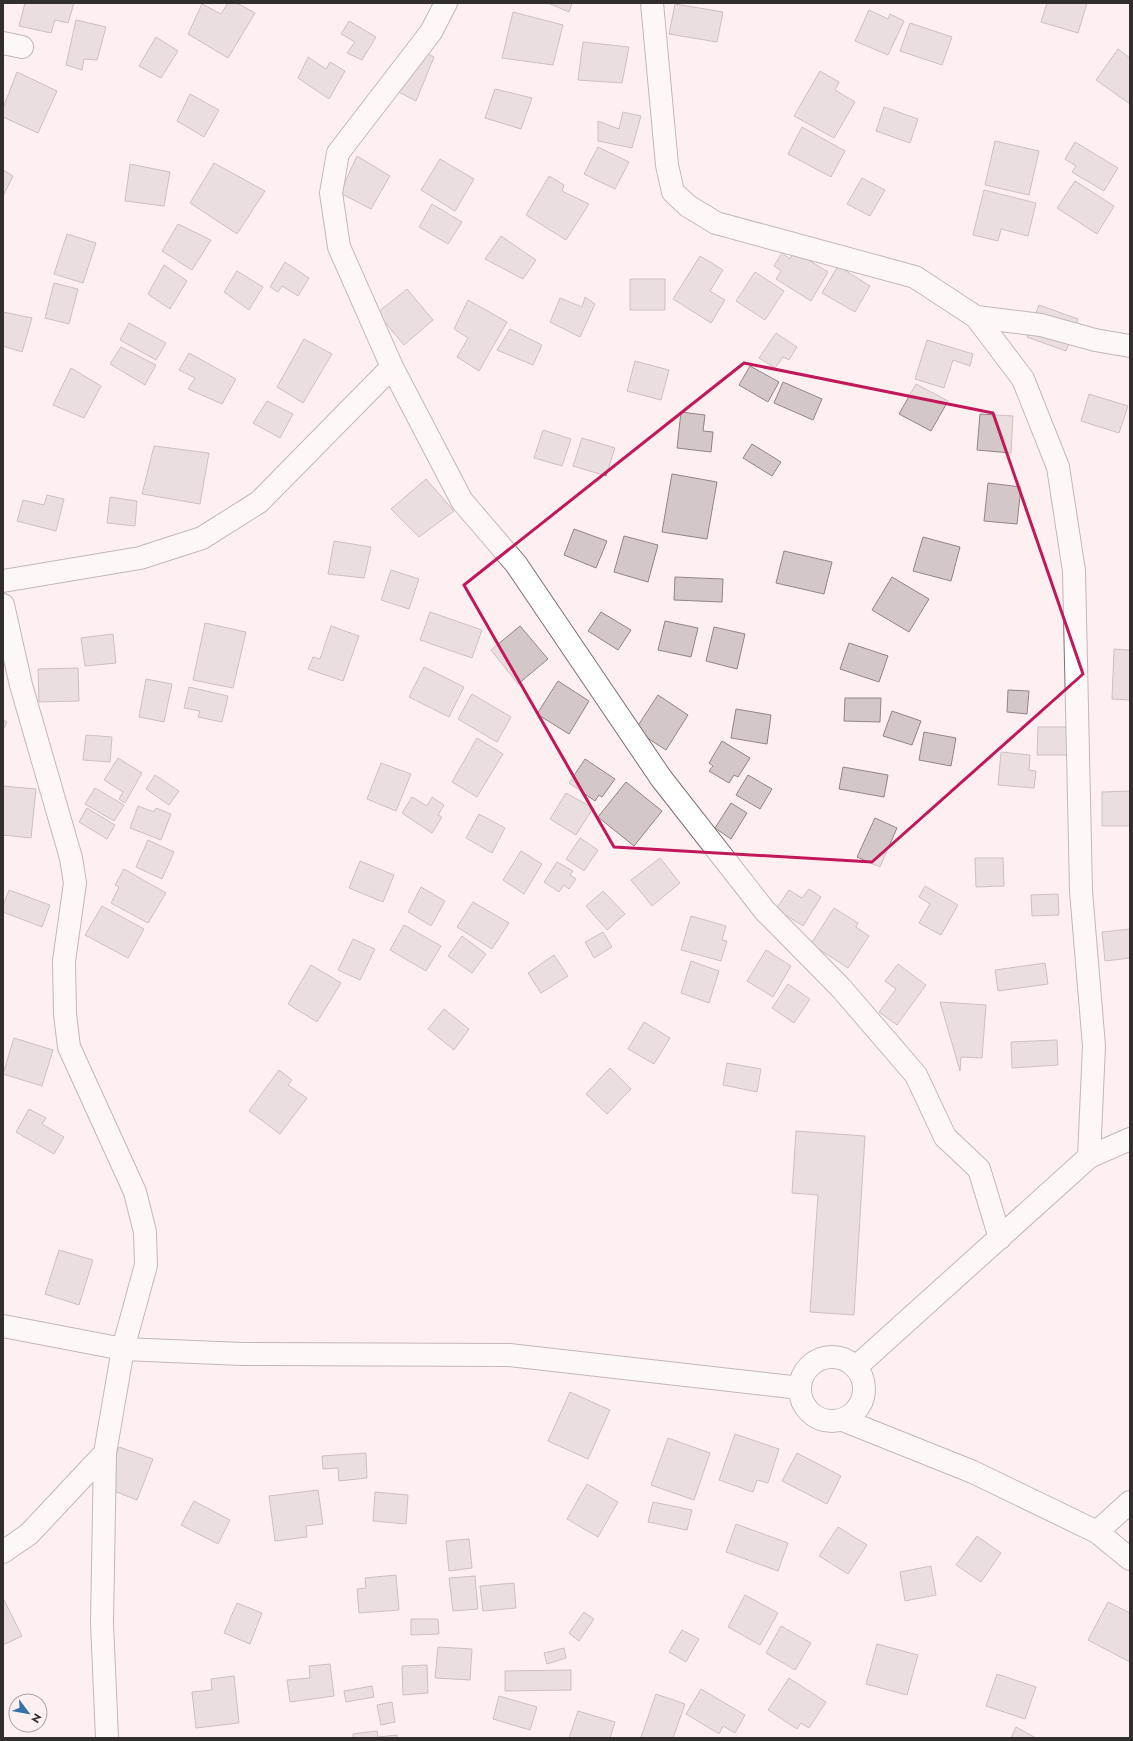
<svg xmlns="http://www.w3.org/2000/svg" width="1133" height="1741" font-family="Jost,sans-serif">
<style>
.building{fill:#d4c7c8;stroke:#918586}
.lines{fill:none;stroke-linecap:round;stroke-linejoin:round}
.minor-casing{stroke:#7d7172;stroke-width:24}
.tertiary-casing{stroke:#7d7172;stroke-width:24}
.minor{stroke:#fff;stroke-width:22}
.tertiary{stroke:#fff;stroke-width:22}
.marked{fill:none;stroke:#c2185b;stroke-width:3;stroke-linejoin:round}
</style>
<rect width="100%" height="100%" fill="#fef0f1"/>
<path class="building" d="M 25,3 L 74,3 L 68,23 L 55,20 L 51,33 L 19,26 Z
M 228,3 L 237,3 L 255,13 L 228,58 L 188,34 L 202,4 L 221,14 Z
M 548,3 L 572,3 L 569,12 Z
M 1047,3 L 1087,3 L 1078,33 L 1041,22 Z
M 675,4 L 723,12 L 717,42 L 669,34 Z
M 869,10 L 888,19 L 890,14 L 904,21 L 888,55 L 855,41 Z
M 513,12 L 563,25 L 553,65 L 502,58 Z
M 76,20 L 106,27 L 97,60 L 84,59 L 82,70 L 66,65 Z
M 349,21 L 376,37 L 362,60 L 347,53 L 355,42 L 341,34 Z
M 910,23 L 952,37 L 942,65 L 900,51 Z
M 156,37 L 178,51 L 161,78 L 139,66 Z
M 583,42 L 629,47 L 622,83 L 578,80 Z
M 408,43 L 434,57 L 416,101 L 387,86 Z
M 1118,49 L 1130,58 L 1130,104 L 1096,80 Z
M 308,57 L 326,69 L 330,62 L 345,71 L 329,99 L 298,78 Z
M 820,71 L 839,82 L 835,90 L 855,102 L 834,138 L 794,116 Z
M 17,72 L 57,91 L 38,133 L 3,117 L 3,108 Z
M 495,89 L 532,98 L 521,129 L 485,118 Z
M 190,94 L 219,110 L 204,137 L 177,121 Z
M 884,107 L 918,119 L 910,143 L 876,131 Z
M 623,112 L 641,116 L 632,148 L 598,141 L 598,121 L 619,129 Z
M 802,127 L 845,151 L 831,177 L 788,154 Z
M 995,141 L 1039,151 L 1029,195 L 985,185 Z
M 1075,142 L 1118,168 L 1104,191 L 1072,172 L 1076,166 L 1065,159 Z
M 598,147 L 629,162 L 615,189 L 584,174 Z
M 357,156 L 390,176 L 371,209 L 340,193 Z
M 440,159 L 474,179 L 455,211 L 421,190 Z
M 214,163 L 265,191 L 237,234 L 190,203 Z
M 130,164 L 170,172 L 164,206 L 125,201 Z
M 3,170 L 13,176 L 3,196 Z
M 549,176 L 564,185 L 562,191 L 589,204 L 566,240 L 526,215 Z
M 862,178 L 885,190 L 870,216 L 847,204 Z
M 1075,181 L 1114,206 L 1097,234 L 1057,208 Z
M 984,190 L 1036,203 L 1028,236 L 1001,229 L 998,241 L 973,235 Z
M 432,204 L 462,222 L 448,244 L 419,227 Z
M 178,224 L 211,240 L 192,270 L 162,251 Z
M 67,234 L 96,243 L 83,283 L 54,274 Z
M 501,236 L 536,260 L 523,279 L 485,259 Z
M 794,251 L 828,272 L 811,301 L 776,279 L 781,271 L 774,266 L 782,253 L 790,259 Z
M 700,256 L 723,270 L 710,291 L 725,300 L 711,323 L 673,299 Z
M 285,262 L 309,278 L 298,296 L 282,286 L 278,292 L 270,287 Z
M 164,265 L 187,281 L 170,309 L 148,294 Z
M 838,266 L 870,286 L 855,312 L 822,293 Z
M 237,271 L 263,287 L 249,310 L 224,292 Z
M 755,272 L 784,291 L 765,320 L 736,301 Z
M 630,279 L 665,279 L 665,310 L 630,310 Z
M 54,283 L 78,289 L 69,324 L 45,318 Z
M 407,289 L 433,320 L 404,345 L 377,313 Z
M 585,297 L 595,304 L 580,337 L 550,322 L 560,298 L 582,307 Z
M 468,300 L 507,322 L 479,371 L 457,357 L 468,338 L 454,329 Z
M 1039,305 L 1078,319 L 1066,351 L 1027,337 Z
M 3,312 L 32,318 L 22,352 L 3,346 Z
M 129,323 L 166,343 L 156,360 L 120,340 Z
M 510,329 L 542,345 L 533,365 L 497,350 Z
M 776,333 L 797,347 L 789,360 L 783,357 L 775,368 L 759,358 Z
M 304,339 L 332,354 L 303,403 L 277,387 Z
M 927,340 L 973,354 L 970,366 L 953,360 L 944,388 L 915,379 Z
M 121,347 L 156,365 L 145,385 L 110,364 Z
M 189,353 L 236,379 L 222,404 L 188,389 L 195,378 L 179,370 Z
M 635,361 L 669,370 L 661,400 L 627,391 Z
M 750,366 L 779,382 L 768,402 L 739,385 Z
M 71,368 L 101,386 L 84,418 L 53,405 Z
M 783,382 L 822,399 L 813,420 L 774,403 Z
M 916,384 L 948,401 L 931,431 L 899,414 Z
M 1089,394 L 1128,406 L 1119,433 L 1081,421 Z
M 267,401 L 293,414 L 280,438 L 253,423 Z
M 681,412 L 705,415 L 703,431 L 713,432 L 711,452 L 677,448 Z
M 980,414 L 1013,416 L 1011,453 L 977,450 Z
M 543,430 L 571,439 L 562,466 L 534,458 Z
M 582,438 L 615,448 L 606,476 L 573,466 Z
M 752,444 L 781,462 L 772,476 L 743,458 Z
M 154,446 L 209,453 L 200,504 L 142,494 Z
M 672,474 L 717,482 L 707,539 L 662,532 Z
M 426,479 L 454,511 L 419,537 L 391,509 Z
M 988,483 L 1021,487 L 1017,524 L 984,521 Z
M 47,495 L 64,499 L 56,531 L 17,521 L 23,500 L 44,505 Z
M 110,497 L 137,501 L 135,526 L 107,523 Z
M 574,529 L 607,541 L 596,568 L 564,555 Z
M 624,536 L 658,545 L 648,582 L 614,572 Z
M 923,537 L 960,547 L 951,581 L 913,571 Z
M 334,541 L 371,547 L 364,578 L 328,574 Z
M 784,551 L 832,562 L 824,594 L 776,583 Z
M 391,570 L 419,579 L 409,609 L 381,600 Z
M 675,577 L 723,579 L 722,602 L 674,600 Z
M 892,577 L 929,599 L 909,632 L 872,610 Z
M 430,612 L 482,630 L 472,658 L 420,640 Z
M 601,612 L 631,630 L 618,650 L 588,631 Z
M 665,621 L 698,628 L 691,657 L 658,650 Z
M 205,623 L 246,632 L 233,688 L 193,680 Z
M 331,626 L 359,636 L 343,681 L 308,669 L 313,657 L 320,659 Z
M 520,626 L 548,659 L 518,684 L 491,650 Z
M 714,627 L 745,634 L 737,669 L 706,661 Z
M 113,634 L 116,663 L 85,666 L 81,638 Z
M 849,643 L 888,656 L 879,682 L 840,669 Z
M 1114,649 L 1130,650 L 1130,700 L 1112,699 Z
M 424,667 L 464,687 L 449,717 L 409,697 Z
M 78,668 L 79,701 L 39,702 L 38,669 Z
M 146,679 L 172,684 L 164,722 L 139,717 Z
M 558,681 L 589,701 L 569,734 L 537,714 Z
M 189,687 L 228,696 L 222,722 L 198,717 L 200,711 L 184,708 Z
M 1008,690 L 1029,691 L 1027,714 L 1007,712 Z
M 472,694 L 511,717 L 497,742 L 458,719 Z
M 658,695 L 688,715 L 666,750 L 635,730 Z
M 845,698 L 881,698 L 880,722 L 844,721 Z
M 736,709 L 771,715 L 767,744 L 731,738 Z
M 892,711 L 921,721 L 912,745 L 883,736 Z
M 3,720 L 7,722 L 3,730 Z
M 1038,727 L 1069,727 L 1068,755 L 1037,755 Z
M 924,732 L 956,738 L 951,766 L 919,760 Z
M 86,735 L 112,737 L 110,762 L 83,760 Z
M 477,738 L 503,754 L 477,797 L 452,782 Z
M 722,741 L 750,758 L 738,777 L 734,775 L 729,783 L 709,771 L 713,766 L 709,763 Z
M 1001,752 L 1030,755 L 1029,770 L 1036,771 L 1034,788 L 998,785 Z
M 118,758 L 142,773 L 125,803 L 119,799 L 123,792 L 104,780 Z
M 585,759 L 615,779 L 602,797 L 599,795 L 595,801 L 569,783 Z
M 381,763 L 411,774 L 396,811 L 367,799 Z
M 843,767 L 888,775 L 884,797 L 839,789 Z
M 155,775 L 179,791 L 169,805 L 146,789 Z
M 748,775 L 772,789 L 760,809 L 736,795 Z
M 626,782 L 662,811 L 634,846 L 598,817 Z
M 3,786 L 36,789 L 31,838 L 3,835 Z
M 95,788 L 124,805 L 114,821 L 85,804 Z
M 1130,791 L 1130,826 L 1102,826 L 1102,792 Z
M 566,793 L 593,808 L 576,835 L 550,819 Z
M 412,797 L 427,806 L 432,797 L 444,805 L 438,815 L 442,817 L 432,833 L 402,813 Z
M 731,803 L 747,813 L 731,839 L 715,828 Z
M 138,806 L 154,812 L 156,808 L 171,814 L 161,840 L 130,828 Z
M 87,808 L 115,825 L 107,839 L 79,822 Z
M 479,814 L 505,828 L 492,853 L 466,838 Z
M 875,818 L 897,828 L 880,867 L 857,857 Z
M 580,838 L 598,850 L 584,871 L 566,859 Z
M 148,840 L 174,852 L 162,879 L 136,867 Z
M 521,851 L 542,864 L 524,894 L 503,880 Z
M 660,858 L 680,883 L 652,906 L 631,880 Z
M 975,858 L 1003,858 L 1004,886 L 976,887 Z
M 360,861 L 394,875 L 383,902 L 349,888 Z
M 557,862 L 573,871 L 570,875 L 576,879 L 569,889 L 564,885 L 559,892 L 544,882 Z
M 124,869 L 166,893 L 148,923 L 111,903 L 119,887 L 115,885 Z
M 925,886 L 958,905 L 941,935 L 919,923 L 930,904 L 919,897 Z
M 421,887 L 445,901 L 431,926 L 408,912 Z
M 809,889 L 821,897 L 803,926 L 776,909 L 789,890 L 802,898 Z
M 9,890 L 50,905 L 42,927 L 3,912 L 3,906 Z
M 603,891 L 625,914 L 607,930 L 586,906 Z
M 1058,894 L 1059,915 L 1032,916 L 1031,895 Z
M 473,902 L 509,923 L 492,949 L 457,927 Z
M 102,906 L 144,929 L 128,958 L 85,935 Z
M 834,908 L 858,923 L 856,927 L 869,936 L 848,968 L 811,944 Z
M 691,916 L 726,926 L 722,940 L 727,941 L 721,961 L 681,950 Z
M 404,925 L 441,946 L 426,971 L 390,950 Z
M 1130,929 L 1130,958 L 1105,961 L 1102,932 Z
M 603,932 L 612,947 L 594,958 L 585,942 Z
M 462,936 L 486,954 L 472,973 L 448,956 Z
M 353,939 L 375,949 L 360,980 L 338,970 Z
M 766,950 L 791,966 L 773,997 L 747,981 Z
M 554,955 L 568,976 L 541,993 L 528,973 Z
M 691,961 L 719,971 L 709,1003 L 681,993 Z
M 1045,963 L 1048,984 L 998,991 L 995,970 Z
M 898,964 L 926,985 L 897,1025 L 879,1012 L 896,989 L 885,981 Z
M 311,965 L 341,983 L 317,1022 L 288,1004 Z
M 788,984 L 810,999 L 794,1023 L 772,1008 Z
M 940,1002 L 986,1005 L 982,1058 L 961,1057 L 960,1071 Z
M 444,1009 L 469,1029 L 454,1050 L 428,1029 Z
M 644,1022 L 670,1038 L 654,1064 L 628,1049 Z
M 14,1038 L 53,1050 L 42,1086 L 3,1074 Z
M 1057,1040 L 1058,1065 L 1012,1068 L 1011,1042 Z
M 727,1063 L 761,1069 L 757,1092 L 723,1085 Z
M 610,1068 L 631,1089 L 607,1114 L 586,1094 Z
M 279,1070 L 292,1080 L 288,1085 L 307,1098 L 280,1134 L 249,1111 Z
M 29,1109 L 46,1118 L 42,1124 L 64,1137 L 54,1154 L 16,1132 Z
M 796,1131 L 865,1136 L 854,1315 L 810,1312 L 818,1195 L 792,1193 Z
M 59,1250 L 93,1260 L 79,1305 L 45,1294 Z
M 570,1392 L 610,1410 L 588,1459 L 548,1441 Z
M 735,1434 L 779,1449 L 768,1483 L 757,1480 L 753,1492 L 719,1480 Z
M 668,1438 L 710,1453 L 694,1500 L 651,1485 Z
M 119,1447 L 153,1459 L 137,1500 L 104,1487 Z
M 366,1453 L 367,1478 L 339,1481 L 338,1468 L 323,1469 L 322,1456 Z
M 797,1453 L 841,1476 L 827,1504 L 782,1481 Z
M 587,1484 L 618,1502 L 598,1537 L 567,1519 Z
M 318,1490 L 323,1524 L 306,1526 L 307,1537 L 275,1541 L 269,1496 Z
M 375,1492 L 408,1495 L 406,1524 L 373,1521 Z
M 194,1501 L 230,1520 L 218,1544 L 181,1525 Z
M 653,1502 L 692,1510 L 687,1530 L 648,1522 Z
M 736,1524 L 788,1543 L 778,1571 L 726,1552 Z
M 838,1527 L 867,1545 L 848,1574 L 819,1556 Z
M 977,1536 L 1001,1553 L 981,1582 L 956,1565 Z
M 469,1539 L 472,1568 L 449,1571 L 446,1541 Z
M 931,1566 L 936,1595 L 905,1601 L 900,1572 Z
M 396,1575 L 399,1610 L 359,1613 L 357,1589 L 366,1588 L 365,1578 Z
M 475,1576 L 478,1609 L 453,1611 L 449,1578 Z
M 514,1583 L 516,1608 L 483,1611 L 480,1586 Z
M 745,1595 L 778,1613 L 760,1645 L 728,1627 Z
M 3,1598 L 22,1636 L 3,1645 Z
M 1108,1602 L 1130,1613 L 1130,1662 L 1088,1640 Z
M 237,1603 L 262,1613 L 250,1644 L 224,1633 Z
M 584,1612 L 594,1619 L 579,1641 L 569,1633 Z
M 411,1619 L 438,1619 L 439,1634 L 411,1635 Z
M 781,1626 L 811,1643 L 795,1670 L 766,1653 Z
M 682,1630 L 699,1639 L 686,1662 L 669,1652 Z
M 877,1644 L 918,1655 L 907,1695 L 866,1684 Z
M 438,1647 L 472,1649 L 470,1680 L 435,1678 Z
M 564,1648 L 566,1658 L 547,1664 L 544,1653 Z
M 330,1664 L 334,1696 L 290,1702 L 287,1680 L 310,1678 L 309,1666 Z
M 427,1665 L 428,1693 L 403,1695 L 402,1666 Z
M 571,1670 L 571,1690 L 505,1691 L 505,1671 Z
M 997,1674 L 1036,1687 L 1025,1719 L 986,1706 Z
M 234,1676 L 239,1723 L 196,1728 L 192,1692 L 212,1690 L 211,1679 Z
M 789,1678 L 826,1702 L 809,1728 L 801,1723 L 797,1729 L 768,1710 Z
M 372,1686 L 374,1697 L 346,1702 L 344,1691 Z
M 701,1689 L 745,1715 L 735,1733 L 723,1726 L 719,1734 L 686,1714 Z
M 656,1694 L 685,1704 L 673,1738 L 645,1738 L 641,1737 Z
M 499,1696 L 537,1707 L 530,1730 L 493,1719 Z
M 392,1702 L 395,1722 L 381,1725 L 377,1705 Z
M 578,1711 L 615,1722 L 610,1738 L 569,1738 Z
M 1016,1727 L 1036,1738 L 1011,1738 Z
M 377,1731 L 378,1737 L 397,1735 L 397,1738 L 353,1738 L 353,1734 Z"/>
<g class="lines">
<defs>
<path id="minor" d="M 446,3 L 431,32 L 338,153 L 331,193 L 339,247 L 392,367 L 462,501 L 516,564 L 661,778 L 765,911 L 841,988 L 916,1075 L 945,1137 L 979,1169 L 1000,1238
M 652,3 L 667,165 L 673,192 L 688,206 L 716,223 L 915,277 L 976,317 L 1023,379 L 1058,467 L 1074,571 L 1081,891 L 1094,1046 L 1089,1157
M 3,43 L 22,47
M 976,317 L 1041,325 L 1095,340 L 1130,346
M 3,581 L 140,558 L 202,538 L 259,502 L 392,367
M 3,605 L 21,685 L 71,858 L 75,883 L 64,961 L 65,1014 L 69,1047 L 135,1192 L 145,1232 L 146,1265 L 123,1349 L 105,1453 L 29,1534 L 3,1552
M 3,1326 L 123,1349 L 242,1354 L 509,1355 L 800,1388
M800 1389a32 32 0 1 1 64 0a32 32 0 1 1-64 0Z
M 856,1367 L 1089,1157 L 1130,1139
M 105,1453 L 102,1623 L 107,1738
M 1097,1532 L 1130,1502"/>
<path id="tertiary" d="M 843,1420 L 973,1472 L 1097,1532 L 1130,1559"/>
</defs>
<use href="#minor" class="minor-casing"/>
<use href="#tertiary" class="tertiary-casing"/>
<use href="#minor" class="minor"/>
<use href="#tertiary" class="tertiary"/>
</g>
<path d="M0 0H1133V1741H0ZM 744,363 L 993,413 L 1083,674 L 872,862 L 614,847 L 464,585 Z" fill="#fef0f1" fill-opacity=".55" fill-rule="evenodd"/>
<path class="marked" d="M 744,363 L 993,413 L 1083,674 L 872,862 L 614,847 L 464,585 Z"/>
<rect width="1133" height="1741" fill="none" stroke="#332e2e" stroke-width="8"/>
<g transform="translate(28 1713) rotate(122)"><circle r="19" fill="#fef0f1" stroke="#ada2a3"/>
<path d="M0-3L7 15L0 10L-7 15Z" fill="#3373a9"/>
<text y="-6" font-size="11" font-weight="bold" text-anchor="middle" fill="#332e2e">N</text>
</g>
</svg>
